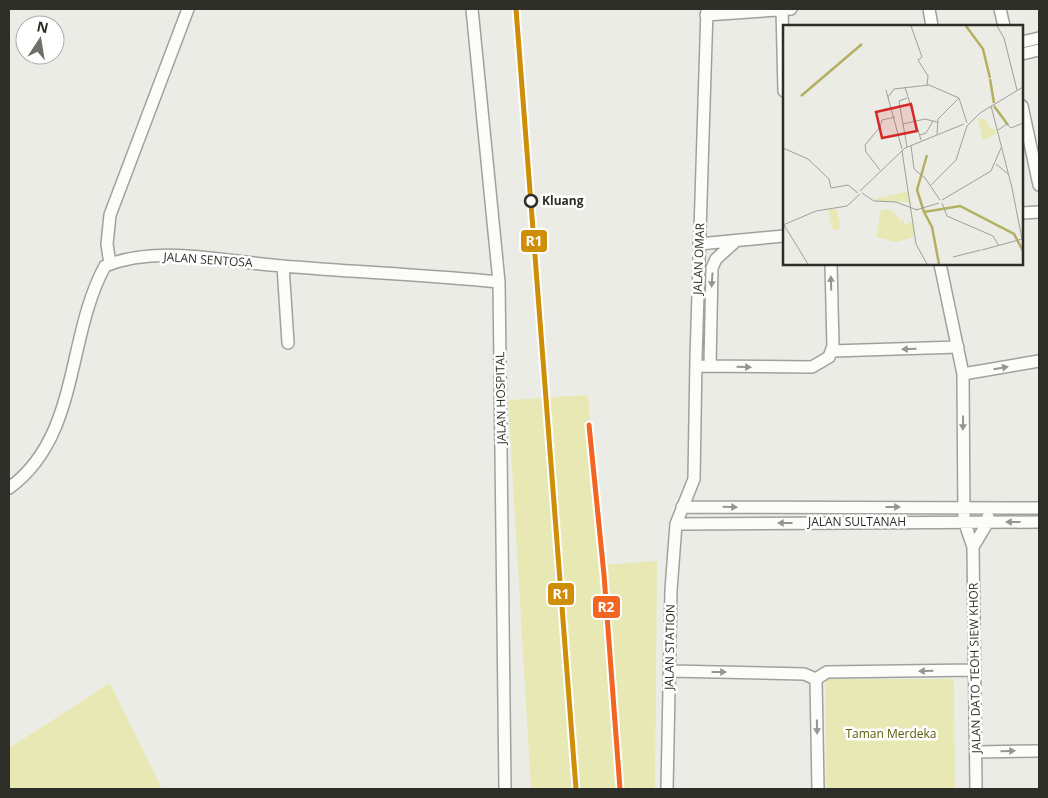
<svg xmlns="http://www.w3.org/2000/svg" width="1048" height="798" font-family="'Open Sans',sans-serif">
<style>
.green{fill:#e8e8b5}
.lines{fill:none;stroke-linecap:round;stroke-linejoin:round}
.minor-casing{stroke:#a1a19c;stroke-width:14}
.minor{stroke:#fcfcfb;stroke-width:11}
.rail-1-casing{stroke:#fff;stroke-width:9}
.rail-2-casing{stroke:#fff;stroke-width:9}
.rail-1{stroke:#cf8e08;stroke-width:5}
.rail-2{stroke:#f26522;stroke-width:5}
.oneway{fill:#959592}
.stop-dot{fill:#fff;stroke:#2e2e28;stroke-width:2.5}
.labels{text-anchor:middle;stroke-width:5;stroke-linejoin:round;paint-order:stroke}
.stop-label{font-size:12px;font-weight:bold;fill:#2e2e28;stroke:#fff;text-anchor:start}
.street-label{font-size:12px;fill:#2e2e28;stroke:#fff}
.park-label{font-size:12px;fill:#5d5b09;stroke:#fff}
.inset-river{fill:none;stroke:#b3b060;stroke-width:2.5}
.inset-road{fill:none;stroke:#a0a09a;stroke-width:1}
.view{fill:#d62828;fill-opacity:0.15;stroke:#d62828;stroke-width:2.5}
.inset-edge{fill:none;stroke:#2e2e28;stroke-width:2.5}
.line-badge{stroke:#fff;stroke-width:2}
.badge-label{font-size:14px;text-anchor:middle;font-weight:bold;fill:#fff}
</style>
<rect width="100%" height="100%" fill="#ecece6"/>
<path class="green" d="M 588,395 L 602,565 L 657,561 L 655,789 L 531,789 L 508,400 Z
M 826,679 L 954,679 L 955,789 L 826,789 Z
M 110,683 L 162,789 L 9,789 L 9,748 Z"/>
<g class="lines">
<defs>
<path id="minor" d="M 472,9 L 499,282 L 505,789
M 782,9 L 784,91
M 929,9 L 932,26
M 1000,9 L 1004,26
M 706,15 L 791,9
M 1022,42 L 1039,38
M 1022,54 L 1039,50
M 1022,106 L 1039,185
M 1022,213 L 1039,212
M 699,244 L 784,236
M 110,264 L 107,244 L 110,215 L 188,9
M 940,264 L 963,374 L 964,521 L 973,547 L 976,789
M 283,266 L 288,343
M 832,351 L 958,347
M 696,366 L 812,367 L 829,357 L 833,346 L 831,264
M 710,366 L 712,268 L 716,259 L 736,241
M 963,374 L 1039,361
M 9,488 C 80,437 66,337 105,266 C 159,244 226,262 282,266 C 355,272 427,275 499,282
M 682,507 L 1039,508
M 676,524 L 1039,522
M 973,547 L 988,522 L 988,517
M 670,671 L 804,674 L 816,679
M 816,679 L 827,672 L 975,670
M 816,679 L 818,789
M 976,752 L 1039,751
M 667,789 L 671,590 L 676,524 L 694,479 L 696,358 L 707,9"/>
</defs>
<use href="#minor" class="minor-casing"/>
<use href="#minor" class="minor"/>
<defs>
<path id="rail-1" d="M 516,9 L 576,789"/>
<path id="rail-2" d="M 589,425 L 604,575 L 620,789"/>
</defs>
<use href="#rail-1" class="rail-1-casing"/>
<use href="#rail-2" class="rail-2-casing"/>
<use href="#rail-1" class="rail-1"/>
<use href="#rail-2" class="rail-2"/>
</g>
<defs><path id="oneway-solid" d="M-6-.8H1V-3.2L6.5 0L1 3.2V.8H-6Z" transform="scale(1.25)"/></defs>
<g class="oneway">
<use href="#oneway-solid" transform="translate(712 280) rotate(94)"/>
<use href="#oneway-solid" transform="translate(831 283) rotate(-92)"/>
<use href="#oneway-solid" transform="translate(909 349) rotate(178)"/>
<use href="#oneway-solid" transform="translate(744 367) rotate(1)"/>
<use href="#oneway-solid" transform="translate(1001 368) rotate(-10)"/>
<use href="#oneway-solid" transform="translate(963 423) rotate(91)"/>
<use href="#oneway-solid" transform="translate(730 507) rotate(1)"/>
<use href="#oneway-solid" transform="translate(893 507)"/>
<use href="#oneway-solid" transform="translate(1013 522) rotate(180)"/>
<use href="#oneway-solid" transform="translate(785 523) rotate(180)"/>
<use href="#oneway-solid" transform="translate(926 671) rotate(179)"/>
<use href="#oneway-solid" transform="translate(719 672)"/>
<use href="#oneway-solid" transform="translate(817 727) rotate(89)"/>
<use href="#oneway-solid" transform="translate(1008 751) rotate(-1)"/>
</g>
<circle class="stop-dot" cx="531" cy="201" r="6"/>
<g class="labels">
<g class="stop-label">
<text x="542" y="205">Kluang</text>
</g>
<g class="street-label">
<text transform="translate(699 259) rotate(-88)" y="4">JALAN OMAR</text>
<text transform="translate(208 260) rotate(4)" y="4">JALAN SENTOSA</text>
<text transform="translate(501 398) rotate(-91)" y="4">JALAN HOSPITAL</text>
<text x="857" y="526">JALAN SULTANAH</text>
<text transform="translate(670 647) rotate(-89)" y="4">JALAN STATION</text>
<text transform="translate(975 668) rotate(-91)" y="4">JALAN DATO TEOH SIEW KHOR</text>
</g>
<g class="park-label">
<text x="891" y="738">Taman Merdeka</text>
</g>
</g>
<g transform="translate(783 25)">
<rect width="240" height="240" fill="#ecece6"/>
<path d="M 195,93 L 204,95 L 206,102 L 215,107 L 200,116 ZM 125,166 L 127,177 L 92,176 L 92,174 ZM 53,184 L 57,198 L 56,205 L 49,204 L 45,185 ZM 105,184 L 114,190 L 117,196 L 121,195 L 121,200 L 130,196 L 131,212 L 113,217 L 93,212 L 98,185 Z" fill="#e8e8b5"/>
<path class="inset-river" d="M 183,1 L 200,24 L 207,53M 207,54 L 211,78M 18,71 L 79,19M 211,81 L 225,100M 141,187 L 177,181 L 231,209 L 240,226M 141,187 L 149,202 L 156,239M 141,187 L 134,165 L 144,130"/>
<path class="inset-road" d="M 128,1 L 139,32 L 135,35 L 145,51 L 144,60M 214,1 L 221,13 L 234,65M 122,62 L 138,115M 103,65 L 119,124M 105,72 L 111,64 L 146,60 L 176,73 L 184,98M 208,81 L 229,163 L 239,214M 120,99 L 142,94 L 154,97M 184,101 L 197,88 L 240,62M 215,105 L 224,99 L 228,103 L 240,98M 154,109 L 155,94 L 176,73M 137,110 L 143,108 L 150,96M 128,121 L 131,144 L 142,153 L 157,175M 124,122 L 116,76 L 124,73M 0,123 L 25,134 L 46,154 L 48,163 L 65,160 L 75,168M 119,126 L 133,219 L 144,239M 213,139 L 225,149M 97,145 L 83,127 L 82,120 L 97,102 L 99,95 L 112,92M 148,160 L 173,135 L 184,101M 77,166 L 122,123 L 181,99M 79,168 L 91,176 L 113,177 L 134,185M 159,175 L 208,146 L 218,123M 159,178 L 164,191 L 210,211 L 216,221M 133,185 L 156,178M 0,200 L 33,186 L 64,181 L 77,169M 1,200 L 25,239M 199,225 L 239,214M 170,232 L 198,225"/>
<path class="view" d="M 128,79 L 134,106 L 99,113 L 93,87 Z"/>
<rect width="240" height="240" class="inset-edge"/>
</g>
<g class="line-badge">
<rect x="520" y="229" width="28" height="24" rx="5" fill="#cf8e08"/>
<rect x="547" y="582" width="28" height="24" rx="5" fill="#cf8e08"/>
<rect x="592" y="595" width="29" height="24" rx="5" fill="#f26522"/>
</g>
<g class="badge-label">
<text x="534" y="246">R1</text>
<text x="561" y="599">R1</text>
<text x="606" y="612">R2</text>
</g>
<rect width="1048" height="798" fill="none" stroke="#2e2e28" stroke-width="20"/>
<g transform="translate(40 40) rotate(12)"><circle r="24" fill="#ffffff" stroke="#ababa9"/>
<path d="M0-4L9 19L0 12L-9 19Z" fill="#70706a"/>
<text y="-8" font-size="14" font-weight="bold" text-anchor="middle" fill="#2e2e28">N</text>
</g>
</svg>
